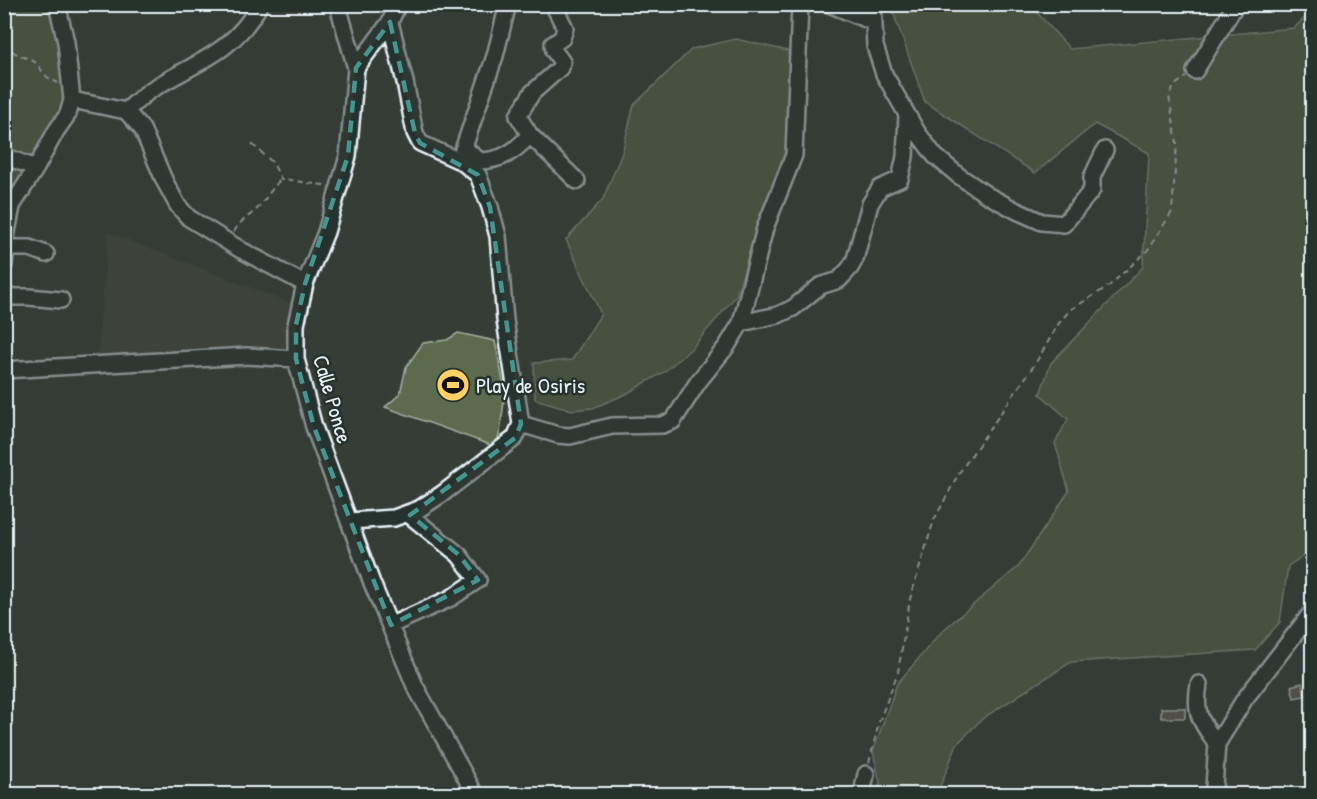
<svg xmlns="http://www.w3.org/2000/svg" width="1317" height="799" font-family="'Patrick Hand',sans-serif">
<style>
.built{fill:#474940}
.green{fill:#5c6b4e;stroke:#a2aea3;stroke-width:1.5}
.building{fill:#706659;stroke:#e8f1f8;stroke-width:1.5}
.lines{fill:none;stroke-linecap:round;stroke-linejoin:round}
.minor-casing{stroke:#e8f1f8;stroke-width:20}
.path{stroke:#e8f1f8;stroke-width:2;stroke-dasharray:6 4.5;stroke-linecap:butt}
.minor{stroke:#26332d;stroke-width:15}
.marked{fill:none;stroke:#459590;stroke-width:4.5;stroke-dasharray:12 8;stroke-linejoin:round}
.labels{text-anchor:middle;stroke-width:5;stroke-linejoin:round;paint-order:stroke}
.poi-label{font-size:22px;fill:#e8f1f8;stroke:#26332d;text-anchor:start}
.street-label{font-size:22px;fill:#e8f1f8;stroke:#26332d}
</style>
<rect width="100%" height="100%" fill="#353d36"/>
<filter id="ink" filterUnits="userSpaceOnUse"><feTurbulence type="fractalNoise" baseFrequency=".0167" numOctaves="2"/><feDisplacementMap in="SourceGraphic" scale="12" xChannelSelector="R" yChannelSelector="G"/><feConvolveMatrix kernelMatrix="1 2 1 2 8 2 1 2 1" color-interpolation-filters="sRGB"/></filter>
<g filter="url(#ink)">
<path class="built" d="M 108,232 L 291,303 L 284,351 L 97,358 Z"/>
<path class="green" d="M 5,5 L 51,5 C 58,37 60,70 67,103 L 5,207 Z
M 894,5 L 1030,5 L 1070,49 L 1294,28 L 1312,11 L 1312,156 L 1310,170 L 1312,171 L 1312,550 L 1288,566 L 1280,622 L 1255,650 L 1071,662 L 983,718 L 957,744 L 937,794 L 878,794 L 880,782 L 873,752 L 897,684 L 942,631 L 1019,566 L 1069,491 L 1055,443 L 1068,419 L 1040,394 L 1051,363 L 1143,267 L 1149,153 L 1095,124 L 1035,173 L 925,102 L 892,9 Z
M 736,39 L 788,51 L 791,86 L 786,156 L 760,219 L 736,296 L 692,348 L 664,372 L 626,394 L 593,408 L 572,410 L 535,399 L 534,363 L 572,360 L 601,314 L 566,240 L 603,199 L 622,153 L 634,105 L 692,49 Z
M 458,333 L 495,341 L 505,391 L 501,427 L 496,447 L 385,407 L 400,394 L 406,367 L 423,343 L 447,340 Z"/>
<path class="building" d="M 1302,683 L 1305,696 L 1294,698 L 1291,686 Z
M 1161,708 L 1185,708 L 1185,718 L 1161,718 Z"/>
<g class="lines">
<defs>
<path id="minor" d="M 57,4 L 66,42 L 72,100 L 126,111 L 142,129 L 165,182 L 178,206 L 189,218 L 241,250 L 305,284
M 341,4 L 340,13 L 356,68
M 398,4 L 390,22 L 356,68 L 348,156 L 326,232 L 305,284 L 296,325 L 296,359 L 314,427 L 372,583 L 415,686 L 475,794
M 829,4 L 873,22
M 873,4 L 875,46 L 884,74 L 917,132 L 935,156 L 959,176 L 987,195 L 1017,211 L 1042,222 L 1064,224 L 1092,190 L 1092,177 L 1105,150
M 1195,71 L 1236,4
M 126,111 C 134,104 142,96 151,90 C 195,62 233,54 260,4
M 530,135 L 577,181
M 463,150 L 469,152 L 480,161 C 503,160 514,152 530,135 L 518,116 L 532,93 L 560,68 L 562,62 L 554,51 L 553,44 L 562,38 L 565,28 L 553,4
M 4,156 L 36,168 L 56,131 L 68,114 L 72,100
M 462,159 L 463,150 L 495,56 L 508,4
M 6,248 L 30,248 L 46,254
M 4,265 L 7,232 L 12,206 L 36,168
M 4,297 L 29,297 L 61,300
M 741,323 L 778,315 L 793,308 L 820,286 L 839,280 L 850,268 L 855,259 L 870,204 L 880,188 L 900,179 L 905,157 L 907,115
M 4,370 L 247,356 L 296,359
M 521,424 L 558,435 L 570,436 L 612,426 L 662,425 L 673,421 L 698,382 L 727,346 L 741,323 L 765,228 L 794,155 L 800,4
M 350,521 L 394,518 L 419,509 L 442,494 L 515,438 L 521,424 L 505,320 L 498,236 L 490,207 L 478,175 L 462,162 L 420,143 L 415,133 L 405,82 L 390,22
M 391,625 L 451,598 L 478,580 L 459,555 L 408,514
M 1199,684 C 1194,713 1200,721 1217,744
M 862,794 L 866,774
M 1216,794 L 1214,787 L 1217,744 L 1244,700 L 1312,612"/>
</defs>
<use href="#minor" class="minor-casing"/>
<path class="path" d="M 4,44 L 15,53 L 35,62 L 47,77 L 58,83
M 252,144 L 273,163 L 281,179 C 297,180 311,185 327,185
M 234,232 C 241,219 248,218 257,209 C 266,199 272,188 281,179
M 869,763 L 879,722 L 898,672 L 910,599 L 934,520 L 959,473 L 1035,364 L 1059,323 L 1070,310 L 1109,286 L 1147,251 L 1172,212 L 1177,143 L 1169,96 L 1175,85 L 1186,77"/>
<use href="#minor" class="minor"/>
</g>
</g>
<path d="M0 0H1317V799H0ZM 390,22 L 415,133 L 420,143 L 478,175 L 490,207 L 521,424 L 515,438 L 410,515 L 459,555 L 478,580 L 391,625 L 314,427 L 296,359 L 296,325 L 305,284 L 348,156 L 356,68 Z" fill="#353d36" fill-opacity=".55" fill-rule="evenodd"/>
<path class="marked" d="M 390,22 L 415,133 L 420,143 L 478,175 L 490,207 L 521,424 L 515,438 L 410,515 L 459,555 L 478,580 L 391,625 L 314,427 L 296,359 L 296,325 L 305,284 L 348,156 L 356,68 Z"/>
<defs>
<symbol id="stadium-disc" viewBox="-11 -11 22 22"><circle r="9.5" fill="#ffd166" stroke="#26332d"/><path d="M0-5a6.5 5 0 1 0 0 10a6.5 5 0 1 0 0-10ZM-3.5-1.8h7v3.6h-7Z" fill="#111"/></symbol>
</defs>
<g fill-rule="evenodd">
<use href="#stadium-disc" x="434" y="366" width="38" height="38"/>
</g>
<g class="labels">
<g class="poi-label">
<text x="476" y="393">Play de Osiris</text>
</g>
<g class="street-label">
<text transform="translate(333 399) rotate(74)" y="8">Calle Ponce</text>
</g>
</g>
<rect width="1317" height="799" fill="none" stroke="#26332d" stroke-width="24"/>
<rect x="12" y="12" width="1293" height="775" fill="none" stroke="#e8f1f8" stroke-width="2" filter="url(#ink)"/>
</svg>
